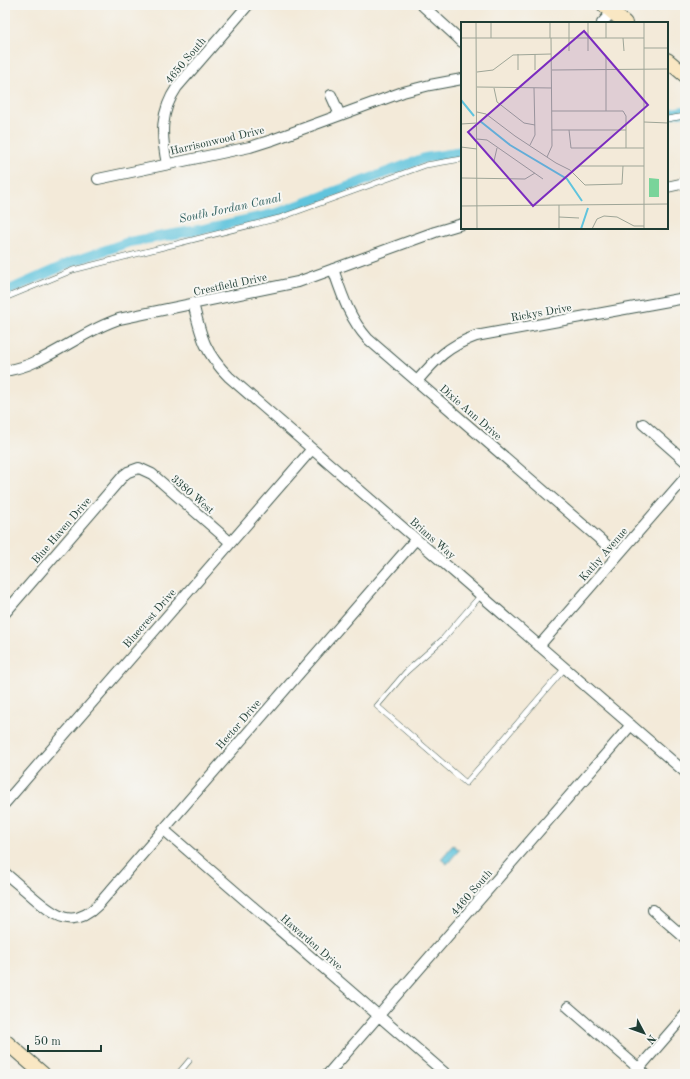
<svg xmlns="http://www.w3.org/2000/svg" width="690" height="1079" font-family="'Old Standard TT',serif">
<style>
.water{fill:#60c4dd;stroke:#408088}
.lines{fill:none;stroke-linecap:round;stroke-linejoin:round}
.canal{stroke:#60c4dd;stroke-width:10}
.lane-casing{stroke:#3f574d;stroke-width:6}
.street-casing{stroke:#3f574d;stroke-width:12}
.secondary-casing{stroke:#3f574d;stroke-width:16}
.lane{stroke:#fff;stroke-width:5}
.street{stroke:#fff;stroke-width:10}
.secondary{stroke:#f9e7c3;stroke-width:14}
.labels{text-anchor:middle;stroke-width:4;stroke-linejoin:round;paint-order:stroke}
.street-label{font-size:11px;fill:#1f3d34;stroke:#f6f6f2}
.water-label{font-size:12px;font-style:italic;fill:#2f5f5e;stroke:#f6f6f2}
.inset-river{fill:none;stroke:#60c4dd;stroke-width:2}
.inset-road{fill:none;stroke:#9ea597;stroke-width:1}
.view{fill:#7b2cbf;fill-opacity:0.15;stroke:#7b2cbf;stroke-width:2}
.inset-edge{fill:none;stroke:#1f3d34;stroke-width:2}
</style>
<rect width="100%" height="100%" fill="#f6f6f2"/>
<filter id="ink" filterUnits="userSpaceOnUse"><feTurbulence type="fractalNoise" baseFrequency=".025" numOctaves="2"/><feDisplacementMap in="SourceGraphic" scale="8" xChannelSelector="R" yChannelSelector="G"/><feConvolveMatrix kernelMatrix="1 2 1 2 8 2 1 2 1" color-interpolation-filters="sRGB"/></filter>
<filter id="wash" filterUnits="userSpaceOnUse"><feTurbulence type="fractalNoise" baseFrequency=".012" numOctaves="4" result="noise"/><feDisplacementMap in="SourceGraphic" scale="16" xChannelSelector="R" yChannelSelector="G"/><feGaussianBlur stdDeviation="0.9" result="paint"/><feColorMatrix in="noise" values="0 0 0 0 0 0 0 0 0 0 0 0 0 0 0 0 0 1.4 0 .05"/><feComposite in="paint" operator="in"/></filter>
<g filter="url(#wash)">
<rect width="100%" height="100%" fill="#f3ead9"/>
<path class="water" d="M 453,845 L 459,850 L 447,864 L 441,859 Z"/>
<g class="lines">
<path class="canal" d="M 667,114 L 685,111
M 5,292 L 72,262 L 129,242 L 204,229 L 278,213 L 425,158 L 462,152"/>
</g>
</g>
<g filter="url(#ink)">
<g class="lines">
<defs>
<path id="lane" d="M 667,119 L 685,116
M 5,298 L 73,270 L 279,218 L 426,165 L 462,159
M 481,595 L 442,640 L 406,672 L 377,706 L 466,783 L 565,668
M 178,1074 L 189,1061"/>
<path id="street" d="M 422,5 L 456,36 L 462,42
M 602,23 L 612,12
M 331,95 L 340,115
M 167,164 C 161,135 160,112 177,87 L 248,5
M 98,179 L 250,147 L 272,140 L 403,92 L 430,85 L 462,79
M 667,187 L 685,183
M 333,269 C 342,295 349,318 368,339 L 618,555
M 193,303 C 201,336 204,352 229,377 L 685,772
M 5,371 C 16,369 27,366 37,361 C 65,348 89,329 119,319 L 298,282 L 435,232 L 462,224
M 417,381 C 436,359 448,346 476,336 L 685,298
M 643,424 L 685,461
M 5,613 L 124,475 L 128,472 L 139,468 L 152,474 L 230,542
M 539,646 L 685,478
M 5,803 L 312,449
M 163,829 L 446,1074
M 5,873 C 14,881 24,889 33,897 C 55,916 73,930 98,905 L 416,539
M 653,910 L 685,938
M 568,1007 L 645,1074
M 328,1074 L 631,725
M 634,1074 L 685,1015"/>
<path id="secondary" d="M 604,5 L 625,23
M 667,60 L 685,75
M 5,1041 L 43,1074"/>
</defs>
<use href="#lane" class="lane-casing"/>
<use href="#street" class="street-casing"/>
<use href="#secondary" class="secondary-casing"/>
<use href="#lane" class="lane"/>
<use href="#street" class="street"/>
<use href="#secondary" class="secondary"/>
</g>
</g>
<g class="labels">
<g class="street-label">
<text transform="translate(185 60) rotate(-50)" y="4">4650 South</text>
<text transform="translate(217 140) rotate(-13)" y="4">Harrisonwood Drive</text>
<text transform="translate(230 284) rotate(-12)" y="4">Crestfield Drive</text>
<text transform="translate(541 312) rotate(-10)" y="4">Rickys Drive</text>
<text transform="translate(471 412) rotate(41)" y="4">Dixie Ann Drive</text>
<text transform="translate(193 494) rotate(41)" y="4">3380 West</text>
<text transform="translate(61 530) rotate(-49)" y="4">Blue Haven Drive</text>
<text transform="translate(433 538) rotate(41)" y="4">Brians Way</text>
<text transform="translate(603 554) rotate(-49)" y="4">Kathy Avenue</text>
<text transform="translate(149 618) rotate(-49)" y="4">Bluecrest Drive</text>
<text transform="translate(238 724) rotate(-49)" y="4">Hector Drive</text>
<text transform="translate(471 892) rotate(-49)" y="4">4460 South</text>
<text transform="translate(312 942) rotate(41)" y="4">Hawarden Drive</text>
</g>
<g class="water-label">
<text transform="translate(230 208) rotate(-12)" y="4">South Jordan Canal</text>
</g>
</g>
<g transform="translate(461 22)">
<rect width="207" height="207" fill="#f3ead9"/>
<path d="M 188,156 L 198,157 L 198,175 L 188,175 Z" fill="#79d49a"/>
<path class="inset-river" d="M 0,78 L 13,94M 19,99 L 49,123 L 106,157 L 121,179M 120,207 L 127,186"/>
<path class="inset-road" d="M 15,0 L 16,207M 30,0 L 30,16M 89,0 L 89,16M 108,0 L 108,29M 127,0 L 127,29M 145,0 L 145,16M 183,0 L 183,207M 0,16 L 183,16M 162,16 L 163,29M 183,26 L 207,26M 74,32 L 74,48M 145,35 L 145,89M 0,44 L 0,16M 57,48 L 57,32M 91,48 L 207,47M 16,50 L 32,48 L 52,33 L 90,32M 16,65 L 91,66M 33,66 L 36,80 L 63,101 L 74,103M 91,89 L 162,89 L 165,94 L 165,126M 16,90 L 25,92 L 54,114 L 95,141 L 109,148 L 124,163 L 161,162 L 162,144M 183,100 L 207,101M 0,102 L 16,101M 91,108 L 165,108M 108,108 L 110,126 L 183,126M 16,117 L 26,118 L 82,157M 69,123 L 74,113 L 73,66M 0,125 L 16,127M 86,135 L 91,124 L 90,16M 33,139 L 36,126M 112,149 L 119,144 L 183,144M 1,156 L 64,157 L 74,151M 98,183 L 98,207M 0,184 L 207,182M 98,195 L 118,196M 131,207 L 136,197 L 143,194 L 156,195 L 173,204 L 183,204"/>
<path class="view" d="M 123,9 L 187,83 L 72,184 L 7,110 Z"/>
<rect width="207" height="207" class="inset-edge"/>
</g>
<rect width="690" height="1079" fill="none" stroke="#f6f6f2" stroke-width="20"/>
<g transform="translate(644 1033) rotate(131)" stroke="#f6f6f2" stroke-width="3" paint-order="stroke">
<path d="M0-3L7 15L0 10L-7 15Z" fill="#1f3d34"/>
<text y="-6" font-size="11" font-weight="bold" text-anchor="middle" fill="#1f3d34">N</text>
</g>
<path d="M28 1045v6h73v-6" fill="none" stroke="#1f3d34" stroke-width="2"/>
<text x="34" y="1045" font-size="12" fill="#1f3d34" stroke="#f6f6f2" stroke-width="3" paint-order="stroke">50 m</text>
</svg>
